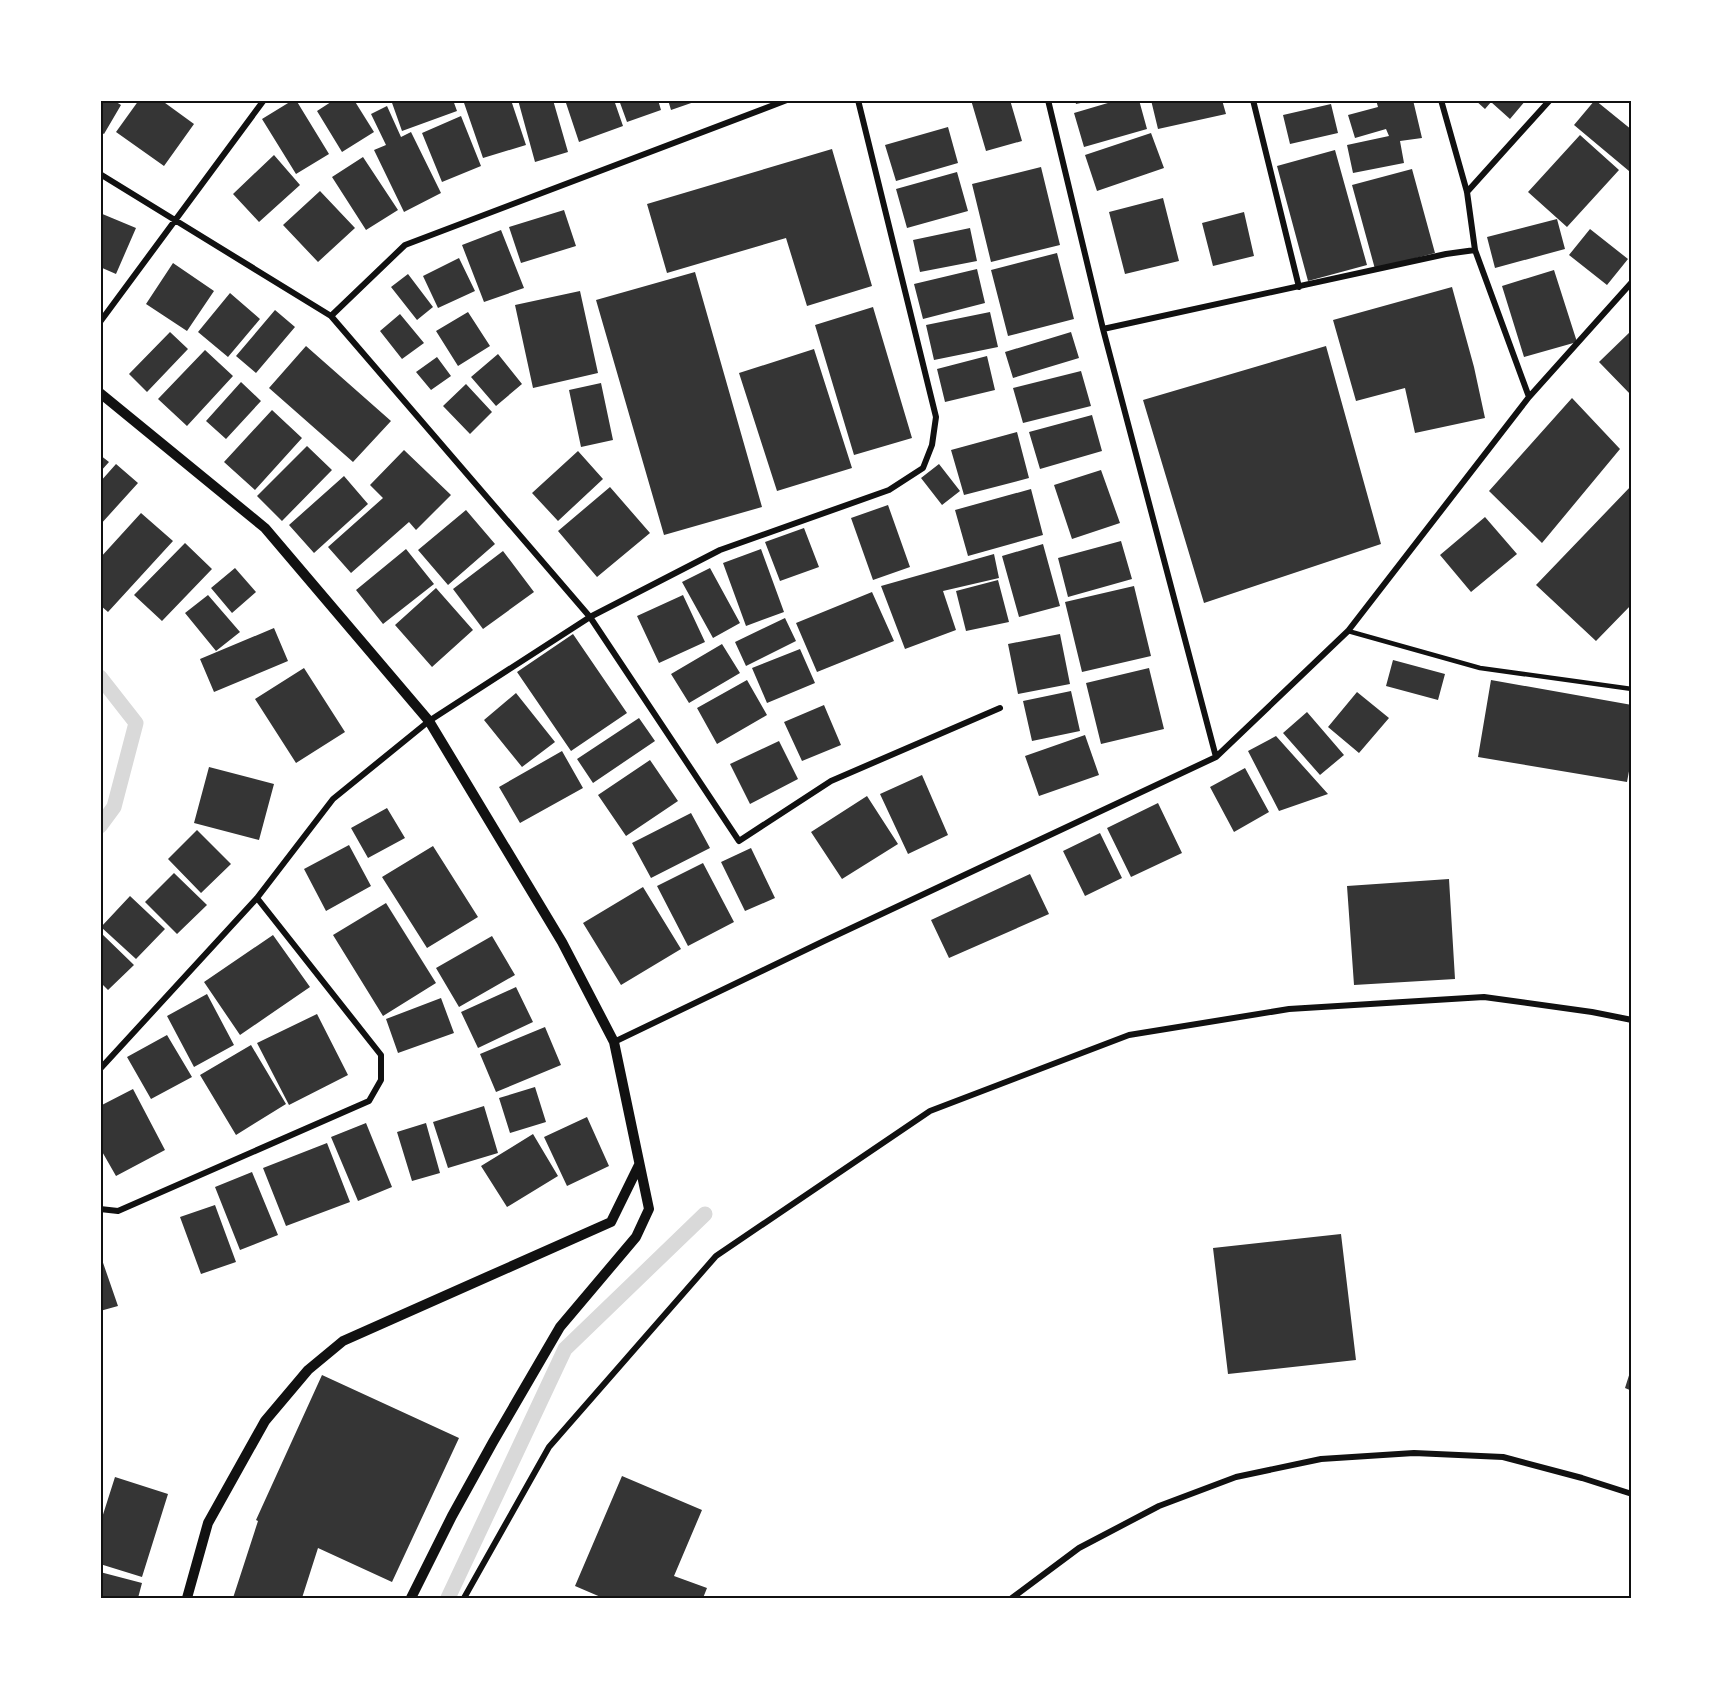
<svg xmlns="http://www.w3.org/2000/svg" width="1732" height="1699" font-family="Raleway,sans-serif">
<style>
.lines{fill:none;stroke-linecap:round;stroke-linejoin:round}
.stream{stroke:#d9d9d9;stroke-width:15}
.building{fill:#353535}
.service{stroke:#111;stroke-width:4.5}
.minor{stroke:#111;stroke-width:6}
.tertiary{stroke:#111;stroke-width:10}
.neatline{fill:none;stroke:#111;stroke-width:2}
</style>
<rect width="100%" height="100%" fill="#fff"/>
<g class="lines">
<path class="stream" d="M 100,677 L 136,723 L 114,807 L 100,826
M 448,1598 L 565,1349 L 705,1214"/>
</g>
<path class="building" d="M 100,100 L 113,100 L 121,105 L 104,134 L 100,132 Z
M 139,100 L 161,100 L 194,124 L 164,166 L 116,132 Z
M 293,100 L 296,100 L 329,154 L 296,174 L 262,119 Z
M 334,100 L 354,100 L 374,132 L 342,152 L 317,111 Z
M 391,100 L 453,100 L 457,111 L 402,131 Z
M 463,100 L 511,100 L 526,145 L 483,158 Z
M 518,100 L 553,100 L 568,152 L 535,162 Z
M 565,100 L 614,100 L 623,126 L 579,142 Z
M 619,100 L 658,100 L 661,110 L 627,122 Z
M 668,100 L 697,100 L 697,101 L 671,110 Z
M 971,100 L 1010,100 L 1022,141 L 986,151 Z
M 1075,100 L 1090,100 L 1090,101 L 1076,104 Z
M 1118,100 L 1139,100 L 1147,129 L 1084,147 L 1074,113 Z
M 1151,100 L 1222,100 L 1226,114 L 1158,129 Z
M 1376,100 L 1413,100 L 1422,138 L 1400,141 L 1404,163 L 1353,173 L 1347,145 L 1389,136 L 1386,129 L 1355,138 L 1348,115 L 1378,107 Z
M 1475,100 L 1526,100 L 1510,119 L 1491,102 L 1485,109 Z
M 1595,100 L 1632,130 L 1632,169 L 1629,171 L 1574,125 Z
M 1331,104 L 1338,133 L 1290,144 L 1283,115 Z
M 387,106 L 401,137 L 411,132 L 441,193 L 404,212 L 374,150 L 386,145 L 371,114 Z
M 461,116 L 481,166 L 442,182 L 422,133 Z
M 948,127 L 958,163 L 896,181 L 885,145 Z
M 1151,133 L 1164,168 L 1097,191 L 1085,155 Z
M 1580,135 L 1619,170 L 1567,227 L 1528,192 Z
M 832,149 L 872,286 L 807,306 L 786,238 L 667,273 L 647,204 Z
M 1335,150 L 1367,265 L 1308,281 L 1277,166 Z
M 274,155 L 300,185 L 259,222 L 233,194 Z
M 363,157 L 398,210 L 366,230 L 332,177 Z
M 1041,167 L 1060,245 L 991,262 L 972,184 Z
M 1412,169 L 1435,253 L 1375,269 L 1352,185 Z
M 957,172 L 968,211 L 907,228 L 896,189 Z
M 320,191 L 355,228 L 318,262 L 283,225 Z
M 1163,198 L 1179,261 L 1125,274 L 1109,212 Z
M 564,210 L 576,246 L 521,263 L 509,227 Z
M 1244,212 L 1254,256 L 1213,266 L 1202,223 Z
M 100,213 L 136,228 L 116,274 L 100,267 Z
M 1557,219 L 1565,249 L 1495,268 L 1487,237 Z
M 970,228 L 977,261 L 920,272 L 913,240 Z
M 1590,229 L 1628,259 L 1607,285 L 1569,255 Z
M 501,230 L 524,288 L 484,302 L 462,245 Z
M 1057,253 L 1074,319 L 1008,336 L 991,270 Z
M 459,258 L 475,291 L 438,308 L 423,276 Z
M 173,263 L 214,291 L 187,331 L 146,304 Z
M 977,269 L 985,303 L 923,319 L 914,284 Z
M 1554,270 L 1577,342 L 1524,357 L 1502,286 Z
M 695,272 L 762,507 L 664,535 L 596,300 Z
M 408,274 L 433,307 L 417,320 L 391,287 Z
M 1452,287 L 1474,367 L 1485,418 L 1415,433 L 1405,388 L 1356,401 L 1333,320 Z
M 580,291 L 598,373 L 533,388 L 515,305 Z
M 230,293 L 260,319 L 228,357 L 198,332 Z
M 873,307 L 912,438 L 854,455 L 815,325 Z
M 275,310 L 295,327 L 256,373 L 236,356 Z
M 468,312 L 490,346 L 458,366 L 436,331 Z
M 990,312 L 998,347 L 934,360 L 926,325 Z
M 400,314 L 424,343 L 402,359 L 380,331 Z
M 1632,330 L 1632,396 L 1599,362 Z
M 170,332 L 188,349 L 147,392 L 129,374 Z
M 1071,332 L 1079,358 L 1013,378 L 1005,352 Z
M 306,346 L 391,421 L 353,462 L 269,388 Z
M 1326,346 L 1381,544 L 1204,603 L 1143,400 Z
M 814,349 L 852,468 L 777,491 L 739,373 Z
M 205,350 L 233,376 L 187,426 L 158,399 Z
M 498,354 L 522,384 L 496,406 L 471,377 Z
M 987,356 L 995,390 L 945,402 L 937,369 Z
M 437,357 L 451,376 L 431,390 L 416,372 Z
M 1081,371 L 1091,406 L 1023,423 L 1013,388 Z
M 241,382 L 261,401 L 226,439 L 206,421 Z
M 601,383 L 613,440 L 581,447 L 569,390 Z
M 466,384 L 492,412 L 470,434 L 443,406 Z
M 1572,398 L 1620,449 L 1542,543 L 1489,491 Z
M 272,410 L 302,438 L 255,490 L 224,462 Z
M 1092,415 L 1102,451 L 1040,469 L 1029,432 Z
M 1017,432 L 1029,478 L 964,495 L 951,450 Z
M 307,446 L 332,470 L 282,521 L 257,496 Z
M 404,450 L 451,495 L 416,530 L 409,522 L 351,573 L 328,547 L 383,498 L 370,485 Z
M 578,451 L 603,479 L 558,521 L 532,493 Z
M 100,455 L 109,462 L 100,472 Z
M 116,464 L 138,483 L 100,525 L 100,482 Z
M 939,464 L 960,491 L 942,505 L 921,478 Z
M 1101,470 L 1120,523 L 1072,539 L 1054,485 Z
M 344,476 L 368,504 L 314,553 L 289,525 Z
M 1632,485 L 1632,604 L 1596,641 L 1536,585 Z
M 610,487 L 650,533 L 597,577 L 558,531 Z
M 1031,489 L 1043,535 L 968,556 L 955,510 Z
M 888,505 L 910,567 L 873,580 L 851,518 Z
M 466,510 L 495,544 L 448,585 L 418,550 Z
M 141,513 L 173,541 L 108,612 L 100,605 L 100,558 Z
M 1485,517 L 1517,554 L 1471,592 L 1440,555 Z
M 804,528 L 819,567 L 780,581 L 765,542 Z
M 1121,541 L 1132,579 L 1068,597 L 1058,558 Z
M 185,543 L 212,569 L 162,621 L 134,595 Z
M 1043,544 L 1060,606 L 1019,617 L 1002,556 Z
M 406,549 L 434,584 L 383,624 L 356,590 Z
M 761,549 L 784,612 L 746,626 L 723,563 Z
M 503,551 L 534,592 L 483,629 L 453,589 Z
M 994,554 L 999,578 L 943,591 L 956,630 L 905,649 L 881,586 Z
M 235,568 L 256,592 L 232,613 L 211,588 Z
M 710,568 L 740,623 L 713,638 L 682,582 Z
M 998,580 L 1009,622 L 966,631 L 956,591 Z
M 1134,586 L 1151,656 L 1082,672 L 1065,602 Z
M 436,588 L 473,630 L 432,667 L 395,625 Z
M 872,592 L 894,641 L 817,672 L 796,623 Z
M 208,595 L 240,632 L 216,651 L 185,613 Z
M 683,595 L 705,642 L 659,663 L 637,616 Z
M 785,618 L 796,641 L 746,666 L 735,642 Z
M 274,628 L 288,661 L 214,692 L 200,659 Z
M 573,634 L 627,713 L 571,751 L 517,672 Z
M 1060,634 L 1070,684 L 1018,694 L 1008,644 Z
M 722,644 L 740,673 L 689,703 L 671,674 Z
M 800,649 L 815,683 L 767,703 L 752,668 Z
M 1393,660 L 1445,674 L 1438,700 L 1386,686 Z
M 304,668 L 345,732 L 296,763 L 255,699 Z
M 1149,668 L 1164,729 L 1101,744 L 1086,683 Z
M 747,680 L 767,715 L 717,744 L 697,708 Z
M 1491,680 L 1632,705 L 1632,755 L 1627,782 L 1478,757 Z
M 1071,691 L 1080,731 L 1032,741 L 1023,701 Z
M 1357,692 L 1389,718 L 1359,753 L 1328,727 Z
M 516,693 L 555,742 L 522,767 L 484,720 Z
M 824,705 L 841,745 L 802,761 L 784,722 Z
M 1307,712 L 1344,755 L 1320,775 L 1283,733 Z
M 639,718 L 655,741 L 593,783 L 577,759 Z
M 1085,735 L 1099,775 L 1039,796 L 1025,756 Z
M 1276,736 L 1328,794 L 1279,811 L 1248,751 Z
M 779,741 L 798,779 L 750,804 L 730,764 Z
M 562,751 L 583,788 L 520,823 L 499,787 Z
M 650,760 L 678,801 L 626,836 L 598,795 Z
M 209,767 L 274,784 L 259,840 L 194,823 Z
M 1245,768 L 1269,812 L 1234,832 L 1210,787 Z
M 922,775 L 948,835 L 908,854 L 880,794 Z
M 867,796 L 898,844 L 842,879 L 811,832 Z
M 1158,803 L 1182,853 L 1131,877 L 1107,828 Z
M 387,808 L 405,838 L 368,858 L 351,828 Z
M 691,813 L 710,848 L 651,878 L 632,843 Z
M 197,830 L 231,864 L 201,893 L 168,859 Z
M 1100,833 L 1122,878 L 1085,896 L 1063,851 Z
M 349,845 L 371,886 L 326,911 L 304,869 Z
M 433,846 L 478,917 L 427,948 L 382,877 Z
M 751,848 L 775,898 L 745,911 L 721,862 Z
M 703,863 L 734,922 L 688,946 L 657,886 Z
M 174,873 L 207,905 L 177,934 L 145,902 Z
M 1030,874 L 1049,914 L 949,958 L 931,920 Z
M 1449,879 L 1455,979 L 1354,985 L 1347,886 Z
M 643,887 L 681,949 L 621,985 L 583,923 Z
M 130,896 L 165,929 L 136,959 L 101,927 Z
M 386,903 L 436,983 L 383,1016 L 333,935 Z
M 100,932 L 134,965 L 108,990 L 100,982 Z
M 273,935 L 310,987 L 240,1035 L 204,982 Z
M 492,936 L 515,975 L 459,1007 L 436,968 Z
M 516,987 L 533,1022 L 478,1048 L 461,1012 Z
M 207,994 L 234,1045 L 194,1067 L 167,1016 Z
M 441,998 L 454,1033 L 398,1053 L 386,1019 Z
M 317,1014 L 348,1075 L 289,1105 L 257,1043 Z
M 545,1027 L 561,1065 L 496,1092 L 480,1054 Z
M 167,1035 L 192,1077 L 151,1099 L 127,1057 Z
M 251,1045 L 286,1104 L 236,1135 L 200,1075 Z
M 535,1087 L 546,1122 L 510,1133 L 499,1098 Z
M 133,1089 L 165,1150 L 116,1176 L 100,1148 L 100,1106 Z
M 484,1106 L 498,1153 L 448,1168 L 433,1122 Z
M 587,1117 L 609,1166 L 567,1186 L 544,1137 Z
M 366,1123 L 392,1187 L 358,1201 L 331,1137 Z
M 426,1123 L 440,1173 L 412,1181 L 397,1132 Z
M 533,1134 L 558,1176 L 507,1207 L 481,1166 Z
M 327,1143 L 350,1202 L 286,1226 L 263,1168 Z
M 252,1172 L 278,1235 L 240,1250 L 215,1187 Z
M 215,1205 L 236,1262 L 201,1274 L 180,1217 Z
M 1341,1234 L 1356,1360 L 1228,1374 L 1213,1248 Z
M 100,1254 L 118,1306 L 100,1311 Z
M 1631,1369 L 1632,1369 L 1632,1391 L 1625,1388 Z
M 322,1375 L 459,1438 L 392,1582 L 318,1548 L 302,1598 L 233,1598 L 258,1521 L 256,1520 Z
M 622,1476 L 702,1510 L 674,1576 L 707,1588 L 703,1598 L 603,1598 L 575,1586 Z
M 115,1477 L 168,1494 L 142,1577 L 100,1564 L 100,1524 Z
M 100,1572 L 142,1583 L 138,1598 L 100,1598 Z"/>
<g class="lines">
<path class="service" d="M 1348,631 L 1480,668 L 1632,689"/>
<path class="minor" d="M 1048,100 L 1103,329 L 1216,757
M 1253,100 L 1299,287
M 1441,100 L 1467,192 L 1475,250 L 1529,397
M 100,174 L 331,316 L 590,617 L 739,841 L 831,781 L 1000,708
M 1467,192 L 1550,100
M 331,316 L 405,245 L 787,100
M 100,322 L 264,100
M 1103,329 L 1446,254 L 1475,250
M 614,1042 L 824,941 L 1216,757 L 1348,631 L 1529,397 L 1632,282
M 100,1069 L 257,898 L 333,799 L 429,721 L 590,617 L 720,550 L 889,490 L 923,468 L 932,445 L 936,417 L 858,100
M 100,1209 L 118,1211 L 369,1101 L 381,1080 L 381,1055 L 257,898
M 464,1598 L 549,1447 L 716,1256 L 930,1111 L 1129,1035 L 1289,1009 L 1484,997 L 1592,1012 L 1632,1020
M 1012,1598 L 1079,1548 L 1159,1506 L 1236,1477 L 1321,1459 L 1414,1453 L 1503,1457 L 1582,1478 L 1632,1494"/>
<path class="tertiary" d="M 100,393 L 265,528 L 429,721 L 562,942 L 614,1042 L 649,1209 L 636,1237 L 560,1327 L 493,1442 L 452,1516 L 411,1598
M 187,1598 L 208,1523 L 265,1421 L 308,1370 L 343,1341 L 611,1222 L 639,1165"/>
</g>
<rect width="1732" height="1699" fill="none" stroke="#ffffff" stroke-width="204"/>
<rect x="102" y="102" width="1528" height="1495" class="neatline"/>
</svg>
